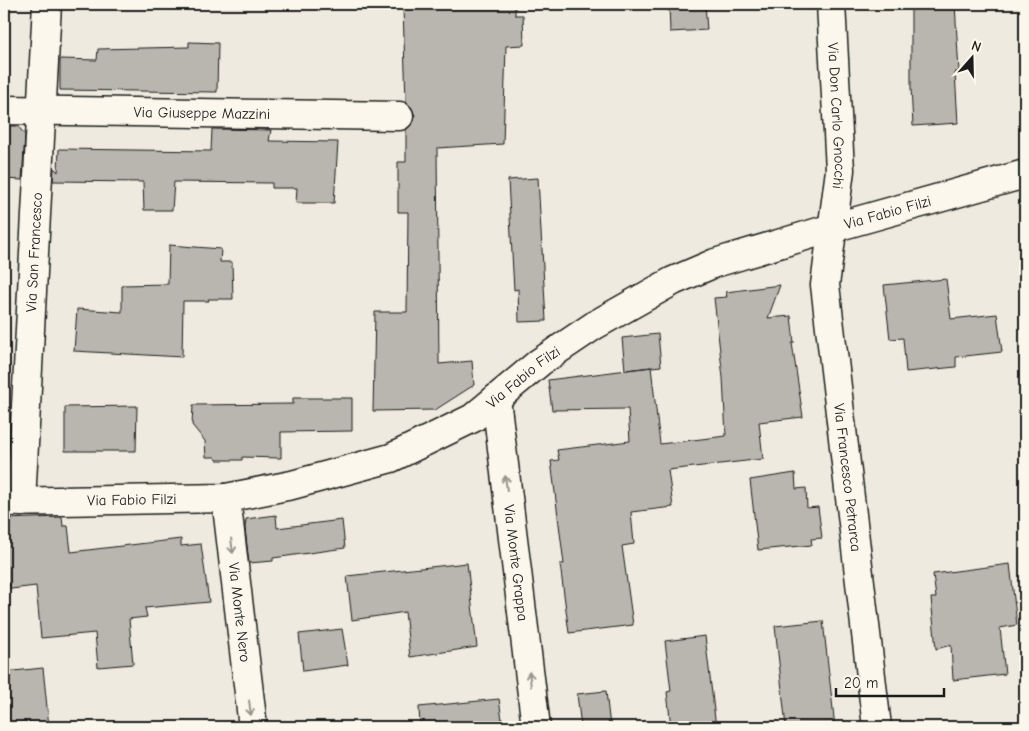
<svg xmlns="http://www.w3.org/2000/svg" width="1029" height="731" font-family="'Comic Neue',sans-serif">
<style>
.building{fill:#b9b6af;stroke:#1c1c1c}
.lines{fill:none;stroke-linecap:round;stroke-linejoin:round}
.street-casing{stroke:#1c1c1c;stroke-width:31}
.street{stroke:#fbf7ec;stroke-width:28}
.oneway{stroke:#97948e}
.labels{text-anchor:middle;stroke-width:4;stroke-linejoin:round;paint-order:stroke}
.street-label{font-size:15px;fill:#1c1c1c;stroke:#fbf7ec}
</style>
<rect width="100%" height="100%" fill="#eeeadf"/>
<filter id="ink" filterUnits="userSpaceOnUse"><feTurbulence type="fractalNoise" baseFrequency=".02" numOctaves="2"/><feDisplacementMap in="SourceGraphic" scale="10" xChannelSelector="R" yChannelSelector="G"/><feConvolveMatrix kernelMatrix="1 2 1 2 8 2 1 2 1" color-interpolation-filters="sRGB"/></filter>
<g filter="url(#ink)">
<path class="building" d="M 482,4 L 515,4 L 515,15 L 523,15 L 524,45 L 506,46 L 503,144 L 437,148 L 439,364 L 472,361 L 474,385 L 435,410 L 373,411 L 375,312 L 407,312 L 408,212 L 398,212 L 398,162 L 406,162 L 406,130 L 412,124 L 415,116 L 412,108 L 406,102 L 403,8 L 482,5 Z
M 669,4 L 705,4 L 707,30 L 670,32 Z
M 911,4 L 955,4 L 959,72 L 955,72 L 958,123 L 913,126 L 911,87 Z
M 189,42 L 218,43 L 217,92 L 60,90 L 60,59 L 97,60 L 98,49 L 189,47 Z
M 4,126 L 18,126 L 25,135 L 22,180 L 4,179 Z
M 212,129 L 271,130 L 269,141 L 338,142 L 334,203 L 296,203 L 297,188 L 272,188 L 272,183 L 174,182 L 172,210 L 144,210 L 143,182 L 53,181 L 54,168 L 58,172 L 59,149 L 211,151 Z
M 538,178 L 546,321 L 519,322 L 518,289 L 514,290 L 508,180 Z
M 169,245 L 221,249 L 220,262 L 232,262 L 233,299 L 208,299 L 209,301 L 183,301 L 182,357 L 74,351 L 77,309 L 122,312 L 122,285 L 168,284 Z
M 946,279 L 951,319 L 997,314 L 1002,352 L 956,357 L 956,367 L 906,372 L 903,338 L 890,339 L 884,285 Z
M 780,285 L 768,318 L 791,316 L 794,343 L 792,343 L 803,417 L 759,422 L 763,459 L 668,470 L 673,507 L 631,512 L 634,544 L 622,546 L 633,625 L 569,633 L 560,564 L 564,564 L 551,461 L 559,460 L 557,450 L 630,441 L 628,409 L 552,410 L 548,380 L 651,367 L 660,444 L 726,436 L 723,378 L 714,298 L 727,297 L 726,292 Z
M 658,334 L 661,366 L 625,370 L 622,338 Z
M 293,398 L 352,398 L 352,431 L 281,432 L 281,458 L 242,457 L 242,460 L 217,460 L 215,457 L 206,457 L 205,441 L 192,425 L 193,405 L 293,404 Z
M 137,406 L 136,451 L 65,451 L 65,407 Z
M 795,473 L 796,489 L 806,488 L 807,508 L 818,507 L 822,538 L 811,539 L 812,545 L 758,550 L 750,480 Z
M 276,515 L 277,528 L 342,520 L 345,548 L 273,558 L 273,561 L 249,563 L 245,528 L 246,519 Z
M 62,517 L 63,526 L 68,526 L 71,552 L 181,539 L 181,546 L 201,544 L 209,602 L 145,608 L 147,617 L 129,619 L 133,664 L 98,667 L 95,633 L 41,638 L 36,586 L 11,589 L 9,583 L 4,583 L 4,519 Z
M 467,563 L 477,647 L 410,657 L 405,612 L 352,620 L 347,576 Z
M 1010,564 L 1017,625 L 1000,628 L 1005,674 L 953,680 L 951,645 L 936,649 L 931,598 L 936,598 L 933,574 Z
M 823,621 L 835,727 L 786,727 L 775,626 Z
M 342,629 L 348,665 L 303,671 L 299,634 Z
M 705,636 L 716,727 L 671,727 L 667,692 L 671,691 L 665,641 Z
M 43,668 L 49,727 L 4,727 L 4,672 Z
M 606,691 L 610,727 L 581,727 L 577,694 Z
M 499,699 L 503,727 L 420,727 L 419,707 Z"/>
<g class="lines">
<defs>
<g id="street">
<path id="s1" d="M 831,4 L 840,170 L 825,285 L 877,727"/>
<path id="s2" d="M 4,110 L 399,116"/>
<path id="s3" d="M 496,399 L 536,727"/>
<path id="s4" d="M 226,498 L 253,727"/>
<path id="s5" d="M 4,502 L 226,498 L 292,485 L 391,458 L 473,418 L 540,362 L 595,325 L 673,281 L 715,263 L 832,228 L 1025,174"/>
<path id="s6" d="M 21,502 L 47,4"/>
</g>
</defs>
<use href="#street" class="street-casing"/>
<use href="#street" class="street"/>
</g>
<defs><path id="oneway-shaft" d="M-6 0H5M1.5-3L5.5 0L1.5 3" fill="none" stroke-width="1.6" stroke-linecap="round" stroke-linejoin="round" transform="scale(1.25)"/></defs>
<g class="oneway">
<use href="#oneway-shaft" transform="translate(506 483) rotate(-97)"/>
<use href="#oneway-shaft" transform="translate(232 546) rotate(83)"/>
<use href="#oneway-shaft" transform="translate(530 679) rotate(-97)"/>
<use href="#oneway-shaft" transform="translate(250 708) rotate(83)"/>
</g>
</g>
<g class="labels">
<g class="street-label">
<text dy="5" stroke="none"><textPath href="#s2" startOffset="198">Via Giuseppe Mazzini</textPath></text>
<text dy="5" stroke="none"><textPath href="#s1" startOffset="112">Via Don Carlo Gnocchi</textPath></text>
<text dy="5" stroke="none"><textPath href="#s5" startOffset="952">Via Fabio Filzi</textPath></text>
<text dy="5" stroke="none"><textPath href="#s6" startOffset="250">Via San Francesco</textPath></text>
<text dy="5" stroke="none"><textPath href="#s5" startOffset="548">Via Fabio Filzi</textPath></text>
<text dy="5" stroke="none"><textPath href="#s1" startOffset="476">Via Francesco Petrarca</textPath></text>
<text dy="5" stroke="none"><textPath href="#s5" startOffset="128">Via Fabio Filzi</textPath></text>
<text dy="5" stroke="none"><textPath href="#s3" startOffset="165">Via Monte Grappa</textPath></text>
<text dy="5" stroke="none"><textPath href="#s4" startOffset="115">Via Monte Nero</textPath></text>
</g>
</g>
<rect width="1029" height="731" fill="none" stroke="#fbf7ec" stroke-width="20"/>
<rect x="10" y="10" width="1009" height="711" fill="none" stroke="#1c1c1c" stroke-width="2" filter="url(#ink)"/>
<g transform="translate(972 58) rotate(20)" stroke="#fbf7ec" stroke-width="4" paint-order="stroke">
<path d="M0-4L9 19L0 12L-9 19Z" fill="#1c1c1c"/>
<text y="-8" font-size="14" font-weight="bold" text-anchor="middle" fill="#1c1c1c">N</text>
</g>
<path d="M836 688v8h108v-8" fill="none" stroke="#1c1c1c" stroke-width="2.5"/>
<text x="844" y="688" font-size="15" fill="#1c1c1c" stroke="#fbf7ec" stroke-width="4" paint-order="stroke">20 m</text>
</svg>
